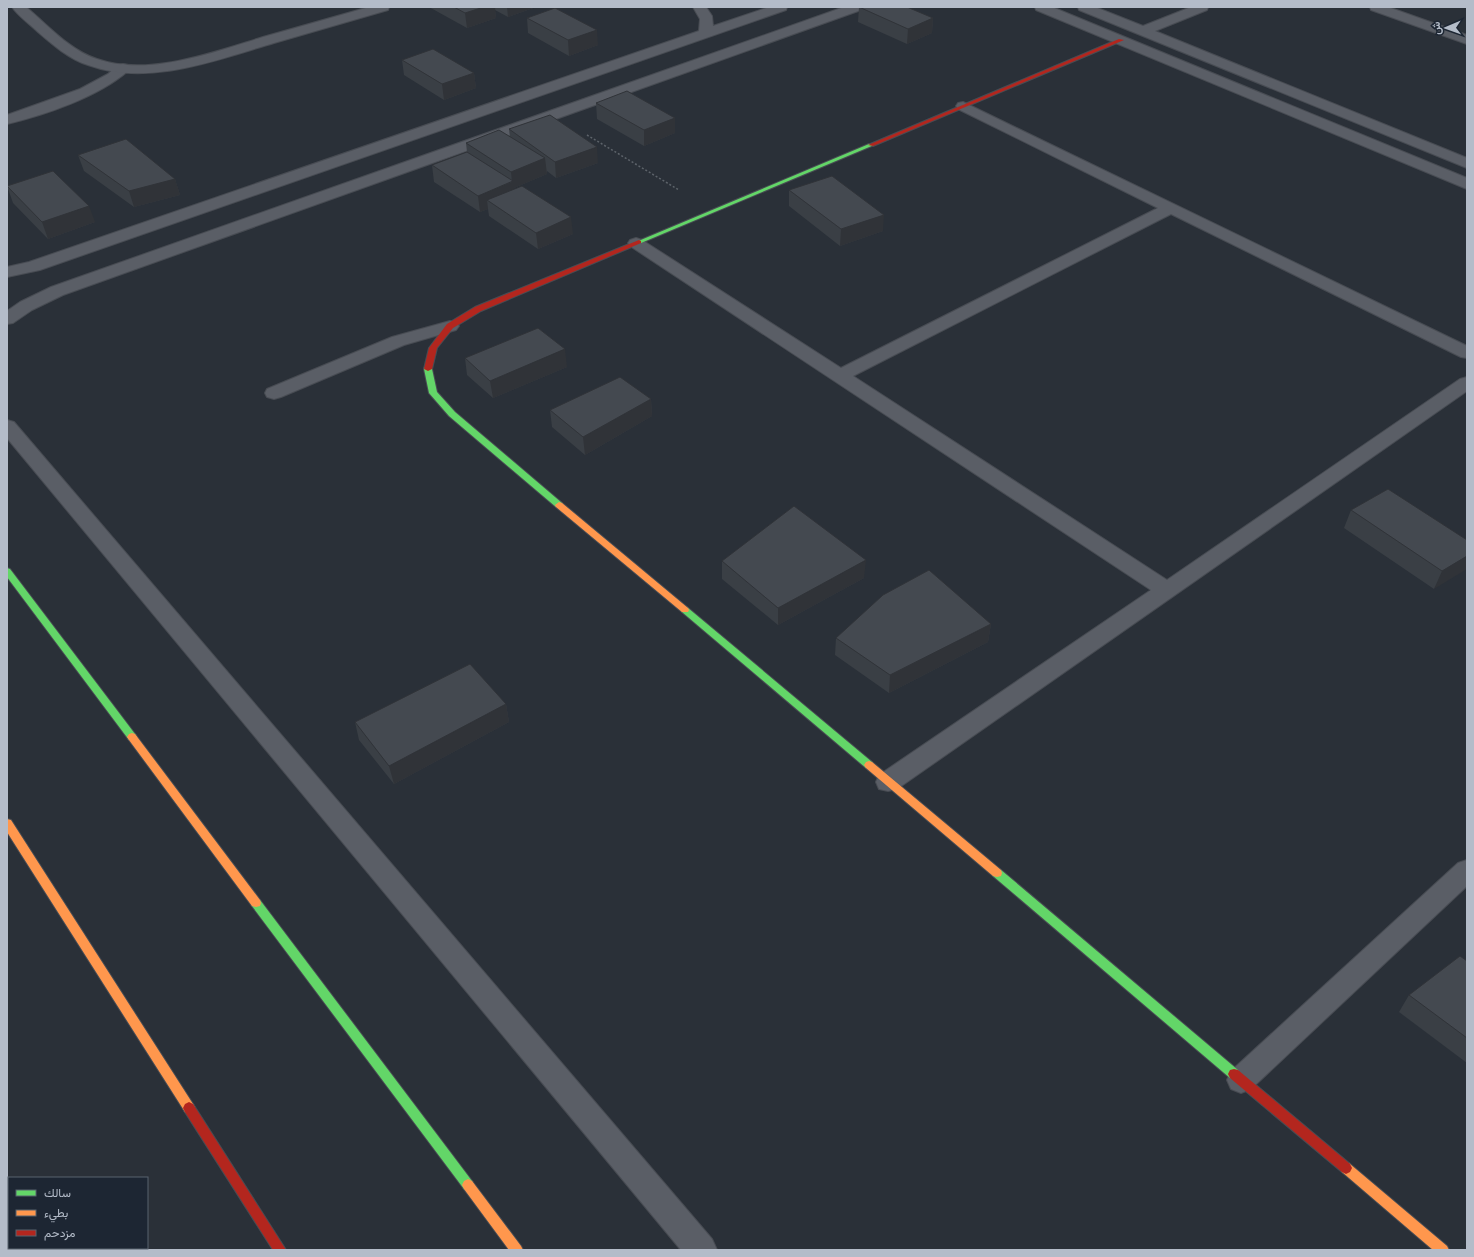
<svg xmlns="http://www.w3.org/2000/svg" width="1474" height="1257" font-family="Ubuntu,Vazirmatn,sans-serif">
<style>
.lines{fill:none;stroke-linecap:round;stroke-linejoin:round}
.lane-casing{stroke:#484c53;stroke-width:2}
.street-casing{stroke:#484c53;stroke-width:2}
.fast-casing{stroke:#484c53;stroke-width:2}
.slow-casing{stroke:#484c53;stroke-width:2}
.jam-casing{stroke:#484c53;stroke-width:2}
.path{stroke:#5d636a;stroke-width:1.5;stroke-dasharray:2 2;stroke-linecap:butt}
.lane{fill:#5a5e66;fill-rule:evenodd}
.street{fill:#5a5e66;fill-rule:evenodd}
.fast{fill:#63d668;fill-rule:evenodd}
.slow{fill:#ff974d;fill-rule:evenodd}
.jam{fill:#b3261e;fill-rule:evenodd}
.wall{fill:#3a3f45}
.shaded-wall{fill:#303338}
.building{fill:#444950;stroke:#303338}
</style>
<rect width="100%" height="100%" fill="#2a3038"/>
<g class="lines">
<defs>
<path id="lane" d="M 123,64 L 128,65 L 130,68 L 128,71 C 98,97 45,115 7,124 L 7,115 L 80,89 L 108,74 L 118,65 Z
M 450,321 L 456,322 L 459,326 L 456,330 L 404,345 L 281,397 L 274,399 L 267,397 L 265,393 L 267,389 L 392,337 Z"/>
<path id="street" d="M 12,7 L 26,7 C 48,25 69,50 97,59 C 148,77 214,52 263,37 C 299,27 334,17 369,7 L 389,7 L 388,10 C 350,21 312,32 274,43 C 216,60 148,87 88,65 C 69,59 53,45 38,32 C 30,24 18,16 12,7 Z
M 693,7 L 706,7 L 712,16 L 713,26 L 769,7 L 787,7 L 786,10 L 40,270 L 7,277 L 7,267 L 29,262 L 699,31 L 700,19 Z
M 844,7 L 862,7 L 861,10 L 63,295 L 32,310 L 13,323 L 7,324 L 7,311 L 20,302 L 51,287 Z
M 1035,7 L 1052,7 L 1467,178 L 1467,189 L 1036,10 Z
M 1078,7 L 1095,7 L 1143,26 L 1191,7 L 1208,7 L 1207,10 L 1155,31 L 1467,158 L 1467,168 L 1079,10 Z
M 1370,7 L 1388,7 L 1467,35 L 1467,44 L 1371,10 Z
M 963,102 L 1467,346 L 1467,358 L 1461,357 L 1171,214 L 853,376 L 1167,580 L 1460,379 L 1467,377 L 1467,391 L 897,789 L 888,791 L 879,789 L 876,782 L 879,775 L 1151,590 L 630,246 L 628,243 L 630,240 L 636,238 L 642,240 L 841,368 L 1158,208 L 958,109 L 956,106 L 958,103 Z
M 7,420 L 14,422 L 712,1239 L 717,1250 L 681,1250 L 7,438 Z
M 1467,860 L 1467,886 L 1251,1089 L 1241,1093 L 1231,1089 L 1227,1080 L 1231,1071 L 1458,863 Z"/>
<path id="fast" d="M 869,144 L 874,145 L 641,243 L 637,243 L 636,242 Z
M 425,367 L 428,367 L 432,369 L 437,392 L 455,412 L 562,503 L 563,505 L 562,507 L 556,507 L 449,416 L 429,393 L 424,369 Z
M 7,568 L 10,569 L 135,734 L 137,737 L 135,740 L 129,740 L 7,577 Z
M 685,607 L 688,608 L 872,762 L 874,765 L 872,768 L 866,768 L 682,612 L 681,610 L 682,608 Z
M 997,869 L 1001,870 L 1238,1070 L 1240,1074 L 1238,1078 L 1234,1079 L 1230,1078 L 993,876 L 992,873 L 993,870 Z
M 256,899 L 260,900 L 472,1181 L 474,1185 L 472,1189 L 468,1191 L 464,1189 L 252,906 L 251,903 L 252,900 Z"/>
<path id="slow" d="M 559,502 L 562,503 L 688,608 L 689,610 L 688,612 L 682,612 L 556,507 L 555,505 Z
M 132,733 L 135,734 L 260,900 L 261,903 L 260,906 L 256,907 L 252,906 L 129,740 L 127,737 L 129,734 Z
M 869,761 L 872,762 L 1001,870 L 1002,873 L 1001,876 L 997,877 L 993,876 L 866,768 L 864,765 L 866,762 Z
M 7,819 L 11,820 L 193,1104 L 195,1108 L 193,1112 L 189,1114 L 185,1112 L 7,832 Z
M 1346,1162 L 1350,1164 L 1447,1246 L 1449,1250 L 1433,1250 L 1342,1172 L 1340,1168 L 1342,1164 Z
M 468,1179 L 472,1181 L 521,1246 L 523,1250 L 509,1250 L 464,1189 L 462,1185 L 464,1181 Z"/>
<path id="jam" d="M 1119,39 L 1124,40 L 873,146 L 868,145 Z
M 639,240 L 641,241 L 641,243 L 481,311 L 453,328 L 437,348 L 432,369 L 428,371 L 424,369 L 429,348 L 447,324 L 475,307 Z
M 1234,1069 L 1238,1070 L 1350,1164 L 1352,1168 L 1350,1172 L 1346,1174 L 1342,1172 L 1230,1078 L 1228,1074 L 1230,1070 Z
M 189,1102 L 193,1104 L 286,1250 L 273,1250 L 185,1112 L 183,1108 L 185,1104 Z"/>
</defs>
<use href="#lane" class="lane-casing"/>
<use href="#street" class="street-casing"/>
<use href="#fast" class="fast-casing"/>
<use href="#slow" class="slow-casing"/>
<use href="#jam" class="jam-casing"/>
<path class="path" d="M 587,135 L 679,190"/>
<use href="#lane" class="lane"/>
<use href="#street" class="street"/>
<use href="#fast" class="fast"/>
<use href="#slow" class="slow"/>
<use href="#jam" class="jam"/>
</g>
<path class="wall" d="M 429,7 L 536,7 L 508,17 L 495,10 L 496,18 L 467,28 Z
M 859,7 L 933,18 L 932,33 L 907,44 L 858,22 Z
M 527,18 L 598,45 L 569,56 L 528,33 Z
M 402,60 L 474,73 L 476,88 L 444,100 L 404,75 Z
M 596,103 L 675,133 L 644,146 L 597,119 Z
M 509,129 L 598,163 L 556,178 L 547,171 L 547,174 L 514,188 L 514,189 L 573,234 L 538,249 L 489,216 L 488,209 L 480,212 L 434,182 L 432,165 L 467,152 L 466,143 L 510,137 Z
M 78,155 L 175,179 L 180,195 L 134,207 L 84,171 Z
M 7,186 L 95,222 L 48,239 L 13,203 Z
M 789,190 L 883,231 L 840,246 L 789,206 Z
M 465,358 L 567,367 L 493,398 L 467,375 Z
M 651,399 L 652,416 L 585,455 L 552,427 L 550,410 Z
M 1351,510 L 1467,540 L 1434,589 L 1344,528 Z
M 722,561 L 864,578 L 778,625 L 722,579 Z
M 991,624 L 988,642 L 889,693 L 835,655 L 836,638 Z
M 506,704 L 509,722 L 394,784 L 359,740 L 355,722 Z
M 1467,961 L 1467,1063 L 1399,1012 L 1409,995 Z"/>
<path class="shaded-wall" d="M 484,7 L 495,7 L 496,18 L 467,28 L 465,13 Z
M 507,7 L 536,7 L 508,17 Z
M 933,18 L 932,33 L 907,44 L 908,29 Z
M 597,30 L 598,45 L 569,56 L 568,40 Z
M 474,73 L 476,88 L 444,100 L 442,84 Z
M 675,118 L 675,133 L 644,146 L 644,130 Z
M 597,147 L 598,163 L 556,178 L 555,162 Z
M 545,158 L 547,174 L 514,188 L 515,198 L 487,200 L 488,209 L 480,212 L 478,196 L 512,182 L 511,172 Z
M 175,179 L 180,195 L 134,207 L 129,191 Z
M 89,206 L 95,222 L 48,239 L 42,222 Z
M 884,215 L 883,231 L 840,246 L 841,229 Z
M 571,217 L 573,234 L 538,249 L 536,233 Z
M 565,349 L 567,367 L 493,398 L 490,381 Z
M 651,399 L 652,416 L 585,455 L 583,437 Z
M 1467,556 L 1467,569 L 1434,589 L 1442,571 Z
M 866,560 L 864,578 L 778,625 L 778,608 Z
M 991,624 L 988,642 L 889,693 L 890,675 Z
M 506,704 L 509,722 L 394,784 L 389,766 Z"/>
<path class="building" d="M 454,7 L 484,7 L 465,13 Z
M 859,7 L 907,7 L 933,18 L 908,29 Z
M 555,8 L 597,30 L 568,40 L 527,18 Z
M 433,49 L 474,73 L 442,84 L 402,60 Z
M 627,91 L 675,118 L 644,130 L 596,103 Z
M 550,115 L 597,147 L 555,162 L 509,129 Z
M 499,130 L 545,158 L 511,172 L 466,143 Z
M 126,139 L 175,179 L 129,191 L 78,155 Z
M 467,152 L 513,181 L 478,196 L 432,165 Z
M 53,171 L 89,206 L 42,222 L 7,186 Z
M 832,176 L 884,215 L 841,229 L 789,190 Z
M 522,186 L 571,217 L 536,233 L 487,200 Z
M 538,328 L 565,349 L 490,381 L 465,358 Z
M 620,377 L 651,399 L 583,437 L 550,410 Z
M 1388,489 L 1467,540 L 1467,556 L 1442,571 L 1351,510 Z
M 794,506 L 866,560 L 778,608 L 722,561 Z
M 929,570 L 991,624 L 890,675 L 836,638 L 883,595 Z
M 470,664 L 506,704 L 389,766 L 355,722 Z
M 1460,956 L 1467,961 L 1467,1038 L 1409,995 Z"/>
<rect width="1474" height="1257" fill="none" stroke="#b4bcc9" stroke-width="16"/>
<rect x="8" y="1177" width="140" height="72" fill="#1d2633" stroke="#59626f"/>
<rect x="16" y="1190" width="20" height="6" fill="#63d668" stroke="#59626f"/>
<text x="44" y="1197" font-size="12" fill="#b4bcc9">سالك</text>
<rect x="16" y="1210" width="20" height="6" fill="#ff974d" stroke="#59626f"/>
<text x="44" y="1217" font-size="12" fill="#b4bcc9">بطيء</text>
<rect x="16" y="1230" width="20" height="6" fill="#b3261e" stroke="#59626f"/>
<text x="44" y="1237" font-size="12" fill="#b4bcc9">مزدحم</text>
<g transform="translate(1446 28) rotate(268)" stroke="#1d2633" stroke-width="3" paint-order="stroke">
<path d="M0-3L7 15L0 10L-7 15Z" fill="#b4bcc9"/>
<text y="-6" font-size="11" font-weight="bold" text-anchor="middle" fill="#b4bcc9">ش</text>
</g>
</svg>
